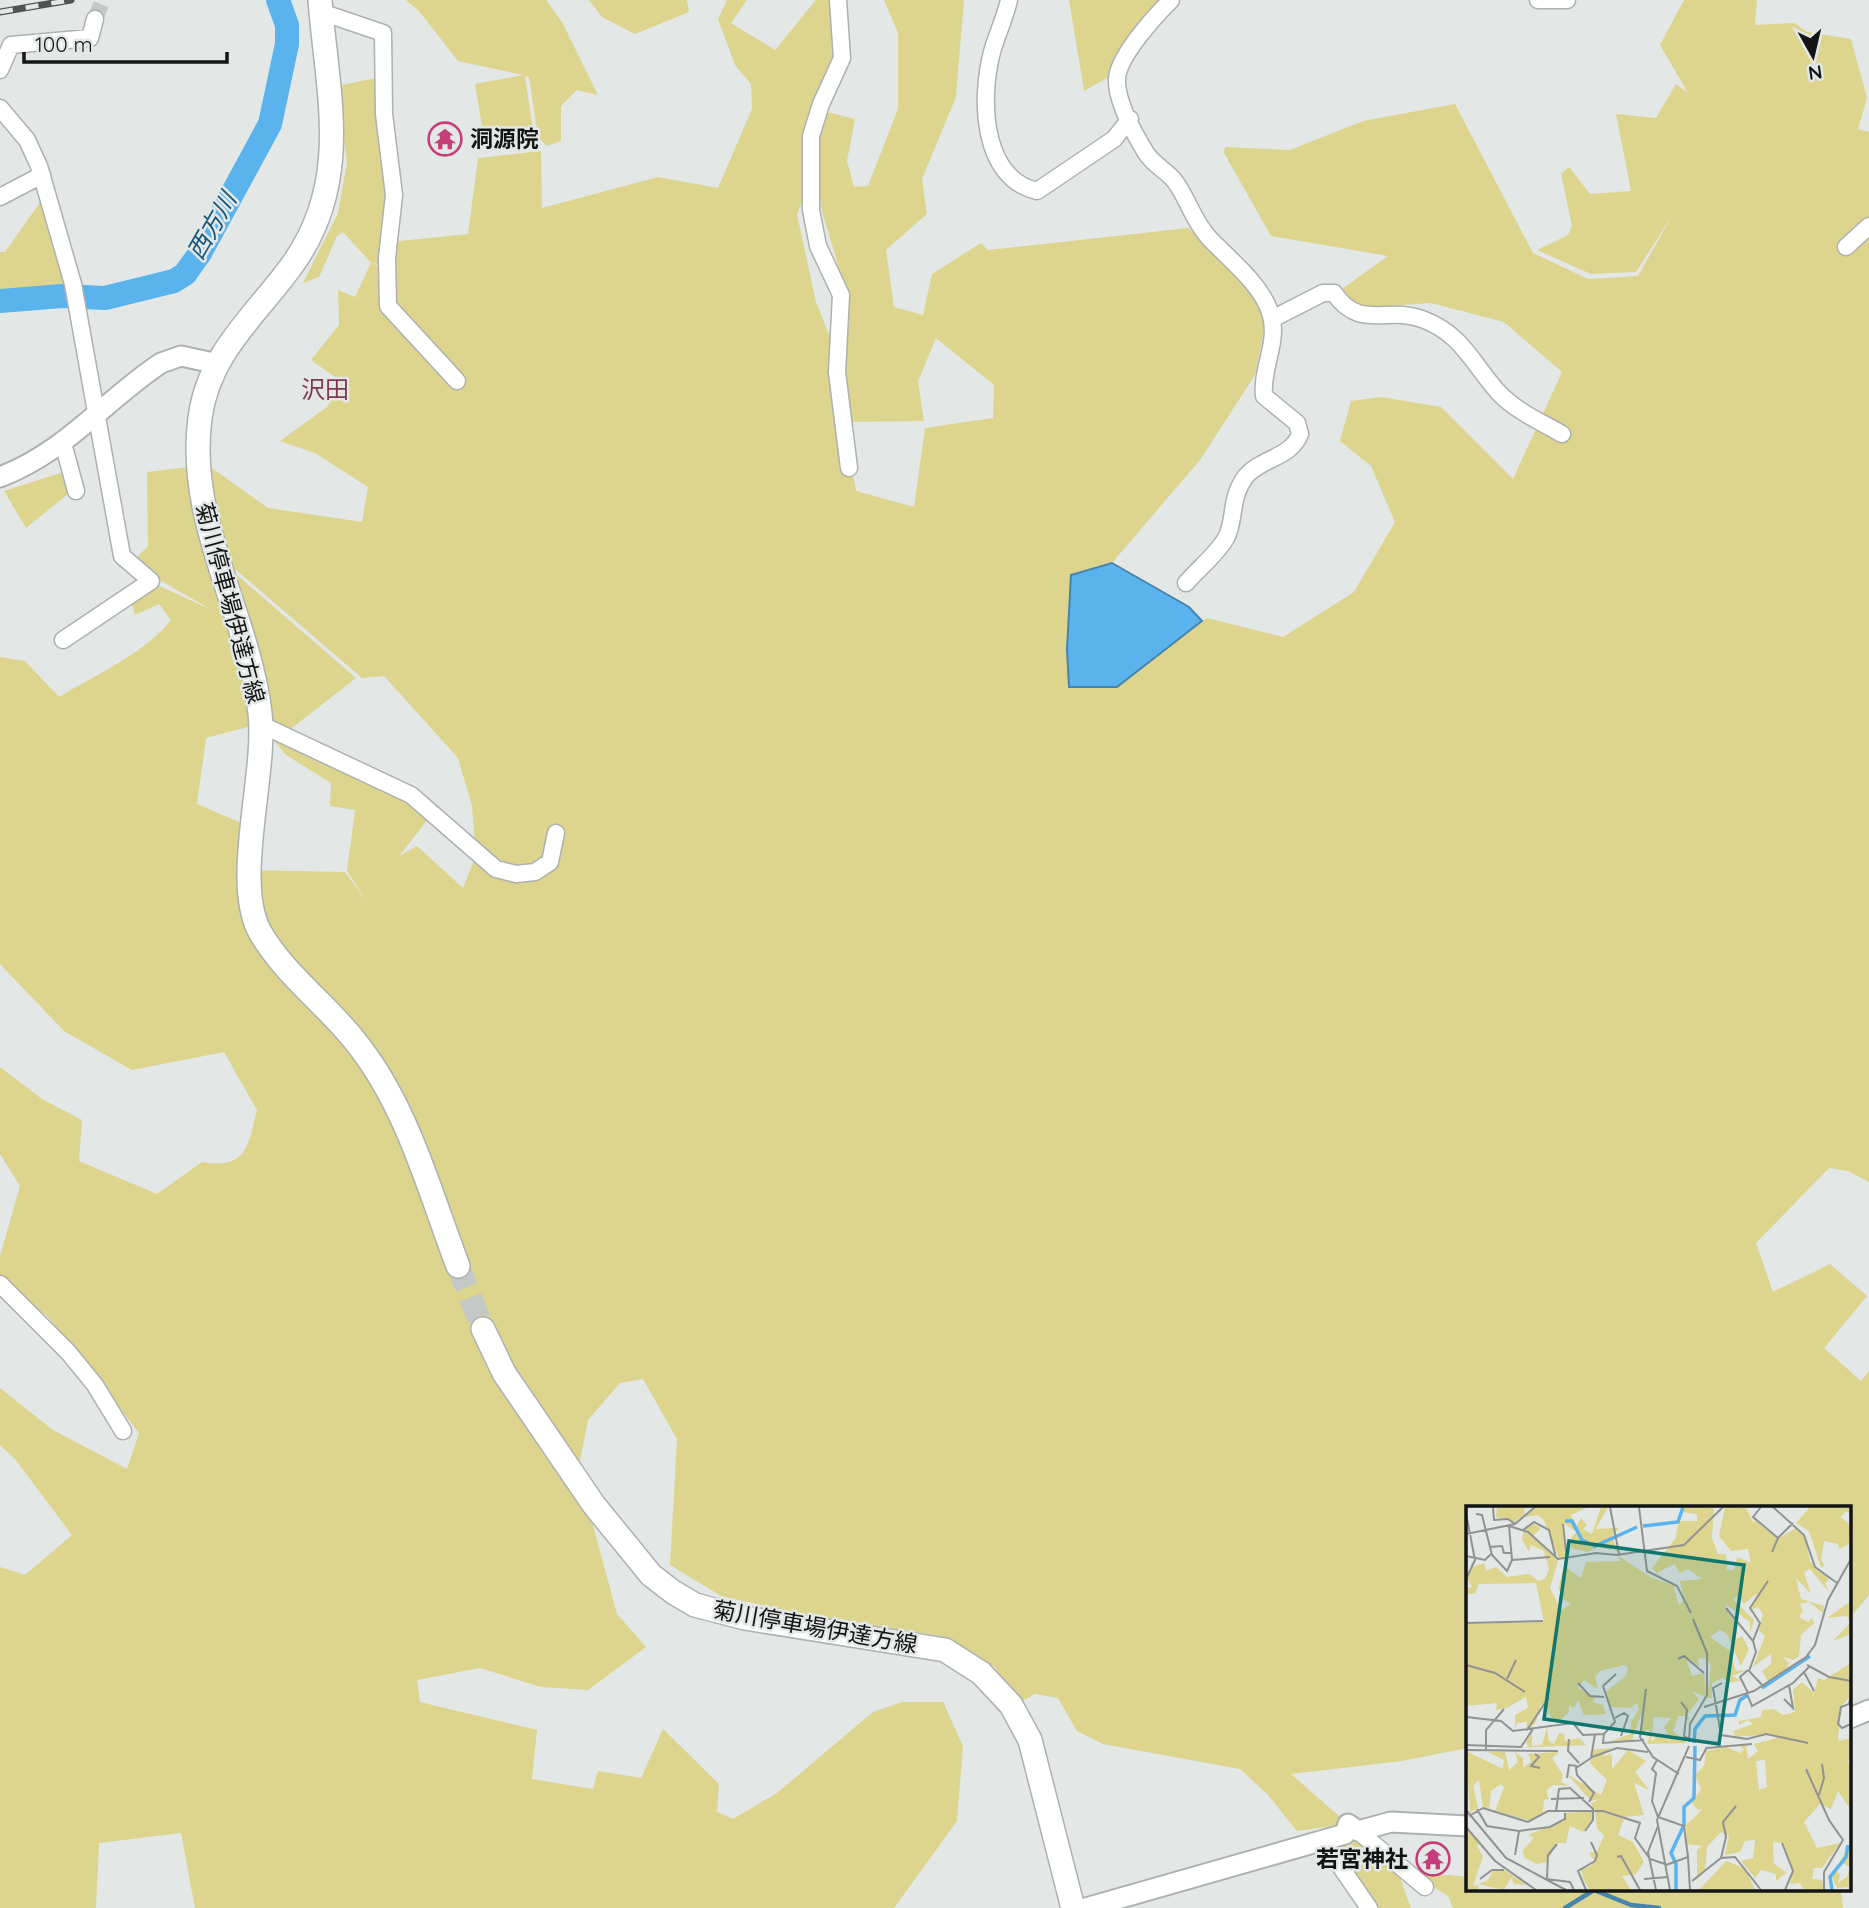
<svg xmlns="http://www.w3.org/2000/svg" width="1869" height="1908" font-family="Quicksand,'Noto Sans JP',sans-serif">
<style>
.green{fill:#ddd48e;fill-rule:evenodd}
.water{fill:#5ab3ed;stroke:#4584ac;stroke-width:2}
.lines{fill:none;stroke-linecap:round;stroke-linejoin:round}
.stream{stroke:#4584ac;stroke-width:4.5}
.river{stroke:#5ab3ed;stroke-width:24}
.minor-tunnel{stroke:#c4c8c6;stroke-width:16;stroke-dasharray:16 8;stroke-linecap:butt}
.secondary-tunnel{stroke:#c4c8c6;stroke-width:23;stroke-dasharray:23 11;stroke-linecap:butt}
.minor-casing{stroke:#adb1af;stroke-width:19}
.tertiary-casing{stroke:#adb1af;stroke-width:23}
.secondary-casing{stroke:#adb1af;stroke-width:26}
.minor{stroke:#fff;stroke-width:16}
.tertiary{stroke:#fff;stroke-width:19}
.secondary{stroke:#fff;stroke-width:23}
.rail-casing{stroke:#505352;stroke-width:7}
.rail{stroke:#e3e7e6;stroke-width:4.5;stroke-dasharray:13;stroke-linecap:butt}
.labels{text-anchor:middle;stroke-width:5;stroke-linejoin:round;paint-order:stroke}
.poi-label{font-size:23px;font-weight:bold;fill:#131514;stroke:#e3e7e6;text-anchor:start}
.street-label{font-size:23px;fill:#131514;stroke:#e3e7e6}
.water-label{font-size:24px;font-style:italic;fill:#13577d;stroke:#e3e7e6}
.neighbourhood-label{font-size:24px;fill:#7e3954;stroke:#e3e7e6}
.inset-river{fill:none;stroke:#5ab3ed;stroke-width:3.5}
.inset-road{fill:none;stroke:#909392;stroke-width:2}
.view{fill:#0f766e;fill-opacity:0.15;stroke:#0f766e;stroke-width:3.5}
.inset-edge{fill:none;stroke:#131514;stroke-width:3.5}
</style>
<rect width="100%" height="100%" fill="#e3e7e6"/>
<path class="green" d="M 406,0 L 546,0 L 562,22 L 598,95 L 577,90 L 561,106 L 561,141 L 547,146 L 538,137 L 529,77 L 525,76 L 535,143 L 486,151 L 475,84 L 523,75 L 458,61 L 419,11 Z
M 589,0 L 687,0 L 689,12 L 635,34 L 602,17 Z
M 727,0 L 747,0 L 731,23 L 775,50 L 816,0 L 834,0 L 838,59 L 815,102 L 808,189 L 797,214 L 816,302 L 836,352 C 839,336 847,315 845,299 C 835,230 799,185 822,111 L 855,119 L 847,161 L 854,187 L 868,186 L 898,109 L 898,33 L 884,0 L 964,0 L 956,97 L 922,179 L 927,214 L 886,250 L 894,307 L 923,315 L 932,274 L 981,243 L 988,250 L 1188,228 L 1230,264 L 1267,315 L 1255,375 L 1200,460 L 1112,563 L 1071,576 L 1068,680 L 1116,687 L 1197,625 L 1188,629 L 1207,618 L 1283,637 L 1354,592 L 1395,522 L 1371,466 L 1340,441 L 1351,401 L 1381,397 L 1441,407 L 1513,479 L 1562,372 L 1504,322 L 1431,303 L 1359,308 L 1351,304 L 1342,289 L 1388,256 L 1271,236 L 1224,153 L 1225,147 L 1290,150 L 1363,121 L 1455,104 L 1533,253 L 1588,279 L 1638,276 L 1673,214 L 1636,272 L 1591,274 L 1537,250 L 1568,235 L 1572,226 L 1561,174 L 1569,167 L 1590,194 L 1631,191 L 1616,114 L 1656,118 L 1676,84 L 1688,93 L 1660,45 L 1684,0 L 1757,0 L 1755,25 L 1794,23 L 1807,32 L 1851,39 L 1867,98 L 1858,129 L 1869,132 L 1869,1182 L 1848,1171 L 1829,1168 L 1756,1243 L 1773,1292 L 1830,1264 L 1867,1296 L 1824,1348 L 1861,1381 L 1869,1371 L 1869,1595 L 1850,1618 L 1850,1507 L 1468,1507 L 1468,1748 L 1402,1761 L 1291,1774 L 1348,1824 L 1297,1831 L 1268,1795 L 1240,1769 L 1103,1744 L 1077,1731 L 1058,1698 L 1035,1694 L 1015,1705 L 995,1667 L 941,1636 L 796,1613 L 721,1596 L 670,1565 L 677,1439 L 643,1379 L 620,1383 L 588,1420 L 578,1470 L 617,1614 L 646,1647 L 588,1690 L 541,1687 L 480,1668 L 417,1680 L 420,1702 L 537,1730 L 532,1779 L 593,1789 L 598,1771 L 641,1778 L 663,1729 L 719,1784 L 717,1812 L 733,1819 L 777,1793 L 873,1712 L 902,1702 L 943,1702 L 963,1746 L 957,1821 L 894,1908 L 195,1908 L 181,1833 L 99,1843 L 96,1908 L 0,1908 L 0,1567 L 25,1575 L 72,1535 L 15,1459 L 0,1445 L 0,1388 L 53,1430 L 127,1469 L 139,1433 L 48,1317 L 0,1280 L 0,1256 L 20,1186 L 0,1154 L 0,1067 L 42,1099 L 82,1120 L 79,1161 L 157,1194 L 202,1162 C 247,1170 248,1146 257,1110 L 224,1052 L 132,1070 L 64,1031 L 0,964 L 0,657 L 25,661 L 59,697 C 95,675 144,654 171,620 L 159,604 L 135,615 L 131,600 L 155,584 L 212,610 L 156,578 L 134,560 L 148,546 L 147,472 L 190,467 L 196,521 L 223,616 L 239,654 L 255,725 L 206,738 L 197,804 L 246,825 L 246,870 L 345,872 L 367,902 L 347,871 L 355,810 L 330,806 L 331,783 L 286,755 L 271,737 L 378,780 L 432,814 L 399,856 L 417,846 L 463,888 L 476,855 L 472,806 L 458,758 L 384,676 L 362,678 L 228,563 L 214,507 L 212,468 L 268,508 L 362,522 L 368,487 L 315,453 L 280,441 L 327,407 L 342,382 L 311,360 L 339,325 L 338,290 L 355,297 L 371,263 L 343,232 L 337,236 L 319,277 L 303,283 L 338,213 L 347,163 L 337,86 L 385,76 L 394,198 L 385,265 L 372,263 L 386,269 L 390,242 L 468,234 L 478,158 L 541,151 L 542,208 L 658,177 L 718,188 L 752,109 L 751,84 L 735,65 L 718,19 ZM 936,338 L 994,385 L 993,418 L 925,428 L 914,507 L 856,491 L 844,422 L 924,421 L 918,381 Z
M 1069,0 L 1167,0 L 1126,40 L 1114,74 L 1084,91 Z
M 41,201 L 66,288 L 0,297 L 0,252 L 5,252 Z
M 67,471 L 73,490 L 26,528 L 4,491 Z
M 229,568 L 356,678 L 288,731 L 265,719 Z
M 1363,1840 L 1396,1867 L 1411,1908 L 1368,1908 L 1334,1848 Z
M 1449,1875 L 1468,1877 L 1468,1889 L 1507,1889 L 1510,1893 L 1528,1889 L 1841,1889 L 1843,1908 L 1453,1908 L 1448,1896 L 1417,1876 Z"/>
<path class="water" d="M 1112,563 L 1189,607 L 1202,621 L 1117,687 L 1069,687 L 1067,649 L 1071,575 Z"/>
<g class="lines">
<path class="stream" d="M 1565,1908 L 1594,1890 L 1631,1905 L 1659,1908"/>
<path class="river" d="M 0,301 L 62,296 L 105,298 L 174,281 L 185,274 L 200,253 L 270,124 L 287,44 L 287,25 L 278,0"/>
<path class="minor-tunnel" d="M 95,19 L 103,0"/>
<path class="secondary-tunnel" d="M 458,1266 L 483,1329"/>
<defs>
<path id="minor" d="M 838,0 L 842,58 L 821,104 L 811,136 L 811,210 L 818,246 L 841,295 L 837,372 L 849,468
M 1009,0 C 1005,18 997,34 992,52 C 980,97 981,178 1037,191 L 1114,139 L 1130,119
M 1171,0 C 1156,15 1118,56 1117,79 C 1116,101 1135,135 1146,153 C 1153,164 1165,170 1173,179 C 1187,195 1191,218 1209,238 C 1229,259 1261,284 1270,312 C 1280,341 1261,367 1264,396 L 1297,423 L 1300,434 C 1291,458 1261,458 1246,476 C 1229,498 1236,520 1226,538 C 1217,554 1198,569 1186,583
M 1538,0 L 1567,0
M 321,12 L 383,33 L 384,114 L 394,195 L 387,258 L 388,306 L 457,381
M 0,70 L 11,45 L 90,38 L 95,19
M 0,108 L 27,140 L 39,166 L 73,284 L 122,556 L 151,581 L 63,640
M 0,197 L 42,175
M 1846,247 L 1869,226
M 1272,319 L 1323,293 L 1334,293 C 1360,331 1386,306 1422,319 C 1463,334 1473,365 1499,393 C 1516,411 1541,422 1562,434
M 63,443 L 76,491
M 260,724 L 411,795 L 496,869 L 516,874 L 535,872 L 550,862 L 556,833
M 0,1284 L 68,1352 L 95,1385 L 123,1431
M 1358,1831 L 1425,1887
M 1323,1841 L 1369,1908"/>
<path id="tertiary" d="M 0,477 C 67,451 104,401 161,363 L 181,356 L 218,364
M 1850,1718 L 1869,1710
M 1086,1908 L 1345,1834 L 1348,1824 L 1358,1831 L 1391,1822 L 1468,1826"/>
<path id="secondary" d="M 320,0 C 327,92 352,178 295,261 C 259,313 209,350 200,418 C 186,522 248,613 260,713 C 267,774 232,881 260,932 C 284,974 326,1004 355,1041 C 407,1105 429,1190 458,1266
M 483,1329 L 504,1373 L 594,1505 L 651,1575 L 673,1592 L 695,1605 L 745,1618 L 945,1650 L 981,1673 L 1011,1705 L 1030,1740 L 1073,1908"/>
</defs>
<use href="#minor" class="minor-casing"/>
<use href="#tertiary" class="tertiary-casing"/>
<use href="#secondary" class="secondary-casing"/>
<use href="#minor" class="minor"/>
<use href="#tertiary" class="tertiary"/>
<use href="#secondary" class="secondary"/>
<defs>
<path id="rail" d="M 0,12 L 71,0"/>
</defs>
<use href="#rail" class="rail-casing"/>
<use href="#rail" class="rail"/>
</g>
<defs>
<symbol id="temple-ring" viewBox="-11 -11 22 22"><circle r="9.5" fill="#e3e7e6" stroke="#c63e79" stroke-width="1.5"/><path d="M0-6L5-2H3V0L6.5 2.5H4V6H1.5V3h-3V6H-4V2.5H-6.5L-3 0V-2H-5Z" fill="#c63e79"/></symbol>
</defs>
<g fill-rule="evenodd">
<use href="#temple-ring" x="426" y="120" width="38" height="38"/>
<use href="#temple-ring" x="1414" y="1840" width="38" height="38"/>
</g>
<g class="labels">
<g class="poi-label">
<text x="470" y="147">洞源院</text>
<text x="1408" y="1867" text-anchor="end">若宮神社</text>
</g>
<g class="street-label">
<text transform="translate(230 603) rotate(75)" y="8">菊川停車場伊達方線</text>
<text transform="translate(815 1627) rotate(10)" y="8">菊川停車場伊達方線</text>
</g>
<g class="water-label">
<text transform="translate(212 226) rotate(-60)" y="8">西方川</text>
</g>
<g class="neighbourhood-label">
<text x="325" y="398">沢田</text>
</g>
</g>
<g transform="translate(1466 1506)">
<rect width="385" height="385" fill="#e3e7e6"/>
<path d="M 31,1 L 59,1 L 58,9 L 49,16 L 30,11 ZM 68,1 L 122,1 L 105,9 L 110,21 L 115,12 L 121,19 L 117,23 L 126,28 L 135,1 L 142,1 L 130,23 L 153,22 L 146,30 L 152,47 L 144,39 L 145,44 L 133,41 L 121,46 L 105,42 L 106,30 L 111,26 L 97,17 L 100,52 L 93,52 L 78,14 L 72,9 L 59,11 ZM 218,1 L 248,2 L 246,32 L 252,48 L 260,48 L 261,64 L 268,64 L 271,51 L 285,57 L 282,43 L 265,45 L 253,30 L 259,1 L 280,2 L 288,18 L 288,14 L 312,33 L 330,22 L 339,31 L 344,55 L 363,73 L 359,77 L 363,86 L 344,63 L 338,66 L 345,88 L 330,72 L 335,93 L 358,100 L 357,107 L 343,96 L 334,98 L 337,105 L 333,111 L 342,116 L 346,112 L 348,117 L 335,129 L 333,150 L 328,154 L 317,151 L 323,157 L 320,164 L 302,175 L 296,165 L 305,158 L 305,148 L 287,161 L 299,130 L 293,125 L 297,108 L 292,101 L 285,104 L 291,87 L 278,98 L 272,90 L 267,93 L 288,114 L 284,127 L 284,116 L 261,99 L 259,102 L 271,119 L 270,133 L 276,130 L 283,143 L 275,160 L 261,128 L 254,124 L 244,131 L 264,145 L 270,165 L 281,164 L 266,170 L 275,174 L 263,177 L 257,172 L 246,177 L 246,192 L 241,192 L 245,160 L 241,153 L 232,152 L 233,160 L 220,152 L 226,170 L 238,167 L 240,188 L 239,191 L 226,185 L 233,193 L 222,208 L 223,218 L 220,210 L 212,210 L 210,217 L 207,225 L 221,237 L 181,238 L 185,226 L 181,223 L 175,229 L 175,209 L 165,236 L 145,235 L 165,228 L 165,216 L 173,203 L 171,197 L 164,202 L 145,201 L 140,186 L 160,170 L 162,161 L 158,159 L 134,165 L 129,171 L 132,183 L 118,174 L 112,182 L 130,192 L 127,196 L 137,199 L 140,208 L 118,209 L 112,194 L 108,202 L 103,199 L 103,206 L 91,217 L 75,199 L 69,218 L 60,223 L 61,216 L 51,217 L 49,224 L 49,209 L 62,202 L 60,191 L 41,202 L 30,204 L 31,197 L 0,200 L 0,118 L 78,116 L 70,77 L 13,78 L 9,88 L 0,88 L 0,82 L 6,81 L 1,72 L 7,61 L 18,57 L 20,65 L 30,61 L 41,71 L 64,68 L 72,75 L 79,73 L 83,63 L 78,45 L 65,39 L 63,46 L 56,33 L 59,21 L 66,17 L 75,22 L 67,30 L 92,55 L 84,82 L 95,104 L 105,98 L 95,92 L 97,85 L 92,85 L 96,67 L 101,62 L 115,72 L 120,56 L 155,55 L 151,49 L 186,72 L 207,79 L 213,100 L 218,93 L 214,75 L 236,73 L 222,63 L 214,67 L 208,58 L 191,67 L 186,62 L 209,33 L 213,15 L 231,15 L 231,8 L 215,6 ZM 188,211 L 205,212 L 198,221 L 204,235 L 194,227 L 185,236 ZM 344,1 L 385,1 L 385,10 L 381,5 L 374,11 L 385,19 L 383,38 L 373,43 L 372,38 L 358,35 L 355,54 L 359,59 L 355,62 L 343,25 L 330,17 ZM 385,95 L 385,128 L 367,135 L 384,117 L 381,110 L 361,112 ZM 385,157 L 385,189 L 376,200 L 372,231 L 373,235 L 385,232 L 385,254 L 381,255 L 385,259 L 385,304 L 372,285 L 365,303 L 354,298 L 338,316 L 351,342 L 374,337 L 356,362 L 348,362 L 346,373 L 356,374 L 358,383 L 338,384 L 334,377 L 324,378 L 327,365 L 316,337 L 307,336 L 308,357 L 320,367 L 310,375 L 310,368 L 295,364 L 289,372 L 275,355 L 287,352 L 289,334 L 279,335 L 274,346 L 259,349 L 263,330 L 255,326 L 241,341 L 239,365 L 231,374 L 231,344 L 236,340 L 221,338 L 220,319 L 237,303 L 232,304 L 226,297 L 235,283 L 229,269 L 238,260 L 240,245 L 260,241 L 274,247 L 278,244 L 274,240 L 280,239 L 282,253 L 292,245 L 288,238 L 311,232 L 305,228 L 269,231 L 268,225 L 287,218 L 282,214 L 273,219 L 273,215 L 295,211 L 296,204 L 308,203 L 317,209 L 329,206 L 327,184 L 336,176 L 348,187 L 352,172 L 358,174 ZM 299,254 L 301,281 L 293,284 L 290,255 ZM 81,221 L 83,235 L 88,238 L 93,227 L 98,228 L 99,235 L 113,232 L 120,239 L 44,242 L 62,241 L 60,236 L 66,227 L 66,240 L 76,239 ZM 145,242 L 137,250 L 146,248 L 146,263 L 162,244 L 180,255 L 169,266 L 183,284 L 168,277 L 178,309 L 159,311 L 127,303 L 125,297 L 134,293 L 125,295 L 101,268 L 135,289 L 141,274 L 124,257 L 127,244 ZM 0,245 L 37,263 L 38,254 L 22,246 L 39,246 L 43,264 L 52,256 L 49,246 L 57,252 L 57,262 L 65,256 L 62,248 L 93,246 L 86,252 L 97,269 L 95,276 L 103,280 L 87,279 L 80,285 L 83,293 L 78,294 L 77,306 L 65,315 L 29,305 L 38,281 L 35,278 L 25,285 L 23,303 L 17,302 L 13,274 L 7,280 L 12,301 L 4,307 ZM 129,304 L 158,313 L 152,329 L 167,336 L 178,356 L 170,368 L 156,370 L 165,384 L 124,384 L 118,374 L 115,363 L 125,360 L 128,354 L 123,347 L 131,345 L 138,330 L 131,322 ZM 126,305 L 127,314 L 117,326 L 104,320 L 100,337 L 91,337 L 81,356 L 70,358 L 58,351 L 57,344 L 68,332 L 62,329 L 99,314 L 100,307 ZM 0,321 L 14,337 L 11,340 L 17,350 L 7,380 L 12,379 L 13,384 L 0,384 ZM 385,337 L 385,381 L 371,382 L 365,369 L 370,365 L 374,368 L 372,377 L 381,371 L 384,361 L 374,356 ZM 260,355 L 278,362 L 289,383 L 233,384 ZM 28,363 L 40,365 L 60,379 L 48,378 L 45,372 L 38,384 L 12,378 L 22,374 Z" fill="#ddd48e" fill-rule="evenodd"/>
<path class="inset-river" d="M 99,15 L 106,15 L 116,34 L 129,40 L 171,21M 177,20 L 212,16 L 217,1M 296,182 L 344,150M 228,237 L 229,223 L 239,210 L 269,209 L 274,194 L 282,189M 210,384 L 210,358 L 205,347 L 218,319 L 218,301 L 228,292 L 229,240M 366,384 L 364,371 L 380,351 L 382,339"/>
<path class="inset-road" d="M 27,1 L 28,14 L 42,13 L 49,18M 144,1 L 153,48M 173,1 L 181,65 L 211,80 L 225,107M 295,1 L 287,11 L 312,32M 307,1 L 338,29 L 349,61 L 371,77M 0,7 L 9,54 L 0,73M 10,8 L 16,9 L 26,49 L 41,65 L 46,54 L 43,20M 97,18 L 101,53M 43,20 L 62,26 L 92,53 L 130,47 L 151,49 L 218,39 L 257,1M 57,24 L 68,16 L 83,24 L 90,52M 0,28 L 49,18 L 69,1M 23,41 L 36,40 L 38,47 L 46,47M 306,46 L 312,32 L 327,17M 0,50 L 19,54 L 25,48M 46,54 L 84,51M 260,102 L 287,135 L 290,146 L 283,165 L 297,180M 0,117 L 77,115M 287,135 L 294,117 L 284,102 L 302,75M 212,153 L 218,150 L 238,167M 0,159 L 29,167 L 59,186M 341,159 L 363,171 L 385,175M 282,164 L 274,171 L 282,187M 338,166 L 348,185M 150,168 L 137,180 L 149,216 L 138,228 L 137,237 L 178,234M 41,173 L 50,154M 112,177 L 124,190 L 138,191M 256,177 L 247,182 L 255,229 L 281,233 L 300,228 L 342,237M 180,183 L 174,231 L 187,251 L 213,268M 281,188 L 286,200 L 327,177 L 343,161M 385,189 L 383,198 L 375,201 L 372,218 L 376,222 L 385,218M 318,193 L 327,202 L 323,179M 215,196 L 221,204 L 218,230 L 223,233M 238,201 L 288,185 L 340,151 L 349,139 L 362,94 L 385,53M 0,211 L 35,215 L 47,225 L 107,217 L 117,229 L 138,228M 149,212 L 158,207 L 162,210 L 155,230M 61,224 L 83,191M 103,233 L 102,245 L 113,257M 223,236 L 224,218 L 241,189 L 241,147 L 227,113M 0,239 L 55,241 L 67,223M 241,242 L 286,238M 20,243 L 20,224 L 38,203M 0,244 L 92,245M 69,248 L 73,251 L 65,260 L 74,262M 126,251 L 151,242 L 182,246M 220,251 L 234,254 L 241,241M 191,254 L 186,263 L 190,267 L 186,295 L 192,311 L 218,320 L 222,351M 340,263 L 363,314 L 377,334 L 358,366 L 358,384M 101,272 L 103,259 L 111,260M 353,289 L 358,272 L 356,258M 85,293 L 118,292M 123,296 L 128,287 L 111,269 L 110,262 L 125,252 L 129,228M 11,303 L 21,320 L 53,325 L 49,349M 0,304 L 40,352 L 100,384M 90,305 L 93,283 L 104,282 L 127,303 L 127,314 L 119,325M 3,310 L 17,302 L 62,316 L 82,305 L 137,305 L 174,317 L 169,332 L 184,353 L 199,358M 0,321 L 29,355 L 70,384M 53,325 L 84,321 L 99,313 L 99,307M 316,337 L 327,365 L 319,384M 151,351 L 155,350 L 174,384M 255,352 L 260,331 L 257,316 L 270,300M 200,359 L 222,351 L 224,384M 81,372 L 82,349 L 91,338M 14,373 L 26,364 L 38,364M 80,373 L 104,376 L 108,384M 178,373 L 202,371M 226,375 L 255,352 L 269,351 L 295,384M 120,384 L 112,365 L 129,355 L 131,349 L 125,336M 190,384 L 182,346 L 192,320M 204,384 L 191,314 L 223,240"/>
<path class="view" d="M 103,35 L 278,59 L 253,238 L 78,213 Z"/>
<rect width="385" height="385" class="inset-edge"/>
</g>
<g transform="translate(1813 56) rotate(172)" stroke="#e3e7e6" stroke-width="5" paint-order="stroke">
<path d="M0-5L12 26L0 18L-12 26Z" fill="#131514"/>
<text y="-10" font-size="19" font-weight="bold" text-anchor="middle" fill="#131514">N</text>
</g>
<path d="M24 52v10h203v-10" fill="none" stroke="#131514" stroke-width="3.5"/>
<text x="35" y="52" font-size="21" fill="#131514" stroke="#e3e7e6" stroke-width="5" paint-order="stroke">100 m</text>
</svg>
